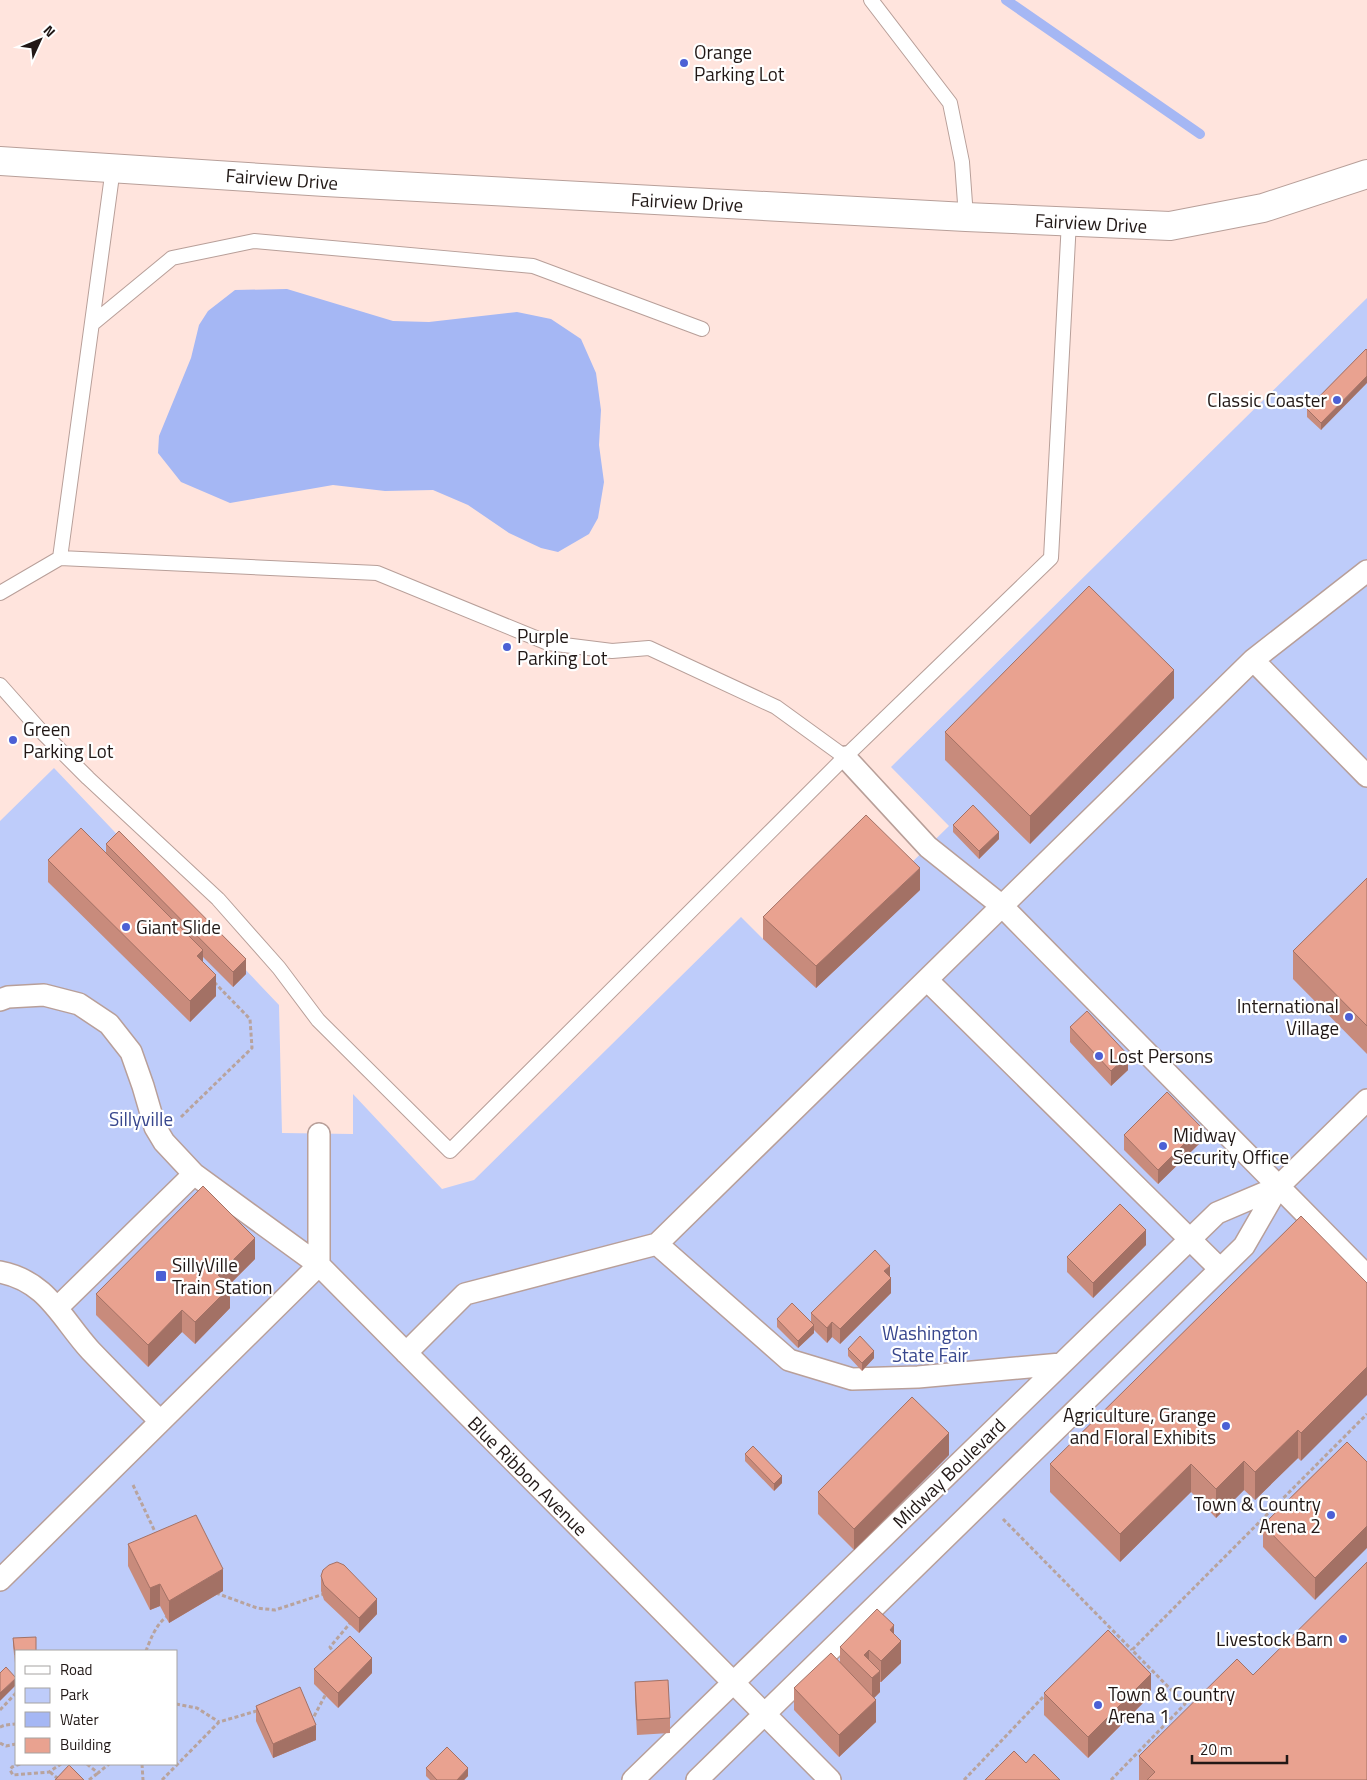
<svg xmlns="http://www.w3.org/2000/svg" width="1367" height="1780" font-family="'Titillium Web',sans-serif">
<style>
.green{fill:#beccfa;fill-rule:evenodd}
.water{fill:#a5b7f4}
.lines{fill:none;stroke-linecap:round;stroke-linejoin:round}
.stream{stroke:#a5b7f4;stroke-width:10}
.service-casing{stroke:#b89f99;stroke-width:16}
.pedestrian-casing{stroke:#b89f99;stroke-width:24}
.secondary-casing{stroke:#b89f99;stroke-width:30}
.path{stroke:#b8a39d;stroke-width:3;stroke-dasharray:4 2.5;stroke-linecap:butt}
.service{stroke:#fff;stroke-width:14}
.pedestrian{stroke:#fff;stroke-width:21}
.secondary{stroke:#fff;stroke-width:28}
.wall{fill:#c88b7c}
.shaded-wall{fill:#a37165}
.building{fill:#e9a290;stroke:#a37165}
.poi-dot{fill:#4c60d5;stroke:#fff;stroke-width:2}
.labels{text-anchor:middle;stroke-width:4.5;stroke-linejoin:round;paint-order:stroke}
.poi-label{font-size:19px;fill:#211816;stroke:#fff;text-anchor:start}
.street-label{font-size:19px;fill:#211816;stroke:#fff}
.park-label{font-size:19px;fill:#37468d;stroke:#fff}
</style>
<rect width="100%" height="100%" fill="#ffe4dd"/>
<path class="green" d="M 1367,298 L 1367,1780 L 0,1780 L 0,821 L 54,768 L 279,1005 L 282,1133 L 353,1134 L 353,1094 L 442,1189 L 474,1180 L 741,917 L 763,939 L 902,872 L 949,826 L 891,767 ZM 16,1651 L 176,1651 L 176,1764 L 16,1764 Z"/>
<path class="water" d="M 287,289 L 393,321 L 429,322 L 517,312 L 551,319 L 581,339 L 596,373 L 601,410 L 599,445 L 604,482 L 598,518 L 589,534 L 558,552 L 541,548 L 509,533 L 468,505 L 433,490 L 385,491 L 333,485 L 230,503 L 181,482 L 158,453 L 159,436 L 191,358 L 199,325 L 208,311 L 235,290 Z"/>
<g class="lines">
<path class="stream" d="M 1006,0 L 1200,134"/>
<defs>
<path id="service" d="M 871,0 L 950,103 L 962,162 L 966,217
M 92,324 L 172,258 L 254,241 L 533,266 L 702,329
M 60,558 L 113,168
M 0,593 L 60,558 L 377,573 L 548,643 L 612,651 L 649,648 L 776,707 L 845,757
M 0,685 L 40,730 L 88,778 L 218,899 L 279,968 L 318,1020 L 450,1151 L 845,757 L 1051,558 L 1069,221"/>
<path id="pedestrian" d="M 1253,660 L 1367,776
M 845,757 L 928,847 L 1002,906 L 1367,1276
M 927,980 L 1220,1269
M 0,1000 L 8,997 L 44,995 L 79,1004 L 109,1024 L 131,1052 L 143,1086 L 155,1127 L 164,1142 L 194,1174 L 319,1265 L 0,1580
M 319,1134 L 319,1265 L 830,1780
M 657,1244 L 789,1360 L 852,1379 L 918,1377 L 1061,1364
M 0,1272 C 47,1281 61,1318 90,1350 C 113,1374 137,1398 160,1421
M 57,1308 L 194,1174
M 406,1353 L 465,1294 L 657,1244 L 1253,660 L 1367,571
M 633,1780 L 1217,1213 L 1278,1187
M 697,1780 L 1244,1246 L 1278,1187 L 1367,1100"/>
<path id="secondary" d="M 0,161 L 325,182 L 966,217 L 1170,226 L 1263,208 L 1367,174"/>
</defs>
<use href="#service" class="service-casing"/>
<use href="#pedestrian" class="pedestrian-casing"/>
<use href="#secondary" class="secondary-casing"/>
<path class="path" d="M 181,1117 L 252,1048 L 250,1019 L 213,981
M 133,1485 L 157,1536
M 1003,1519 L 1132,1650
M 216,1593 L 257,1608 L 275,1610 L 324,1594
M 146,1651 C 150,1640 157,1622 168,1616
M 335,1655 L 330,1647 L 352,1621
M 176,1704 L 197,1708 L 219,1722
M 0,1710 L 16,1693
M 311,1722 L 327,1692
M 0,1727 L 5,1725 L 16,1724
M 0,1743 L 6,1746 L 16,1744
M 20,1764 L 12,1767 L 10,1770 L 13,1775 L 49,1772 L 61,1764
M 87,1764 L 98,1773 L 109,1764
M 142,1764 L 143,1780
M 50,1772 L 57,1778 L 61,1777
M 89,1780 L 98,1773
M 162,1780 L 219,1722 L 260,1710
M 964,1780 L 1045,1695
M 1111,1780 L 1185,1704 L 1132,1650 L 1367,1414"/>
<use href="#service" class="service"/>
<use href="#pedestrian" class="pedestrian"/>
<use href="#secondary" class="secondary"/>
</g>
<path class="wall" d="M 1366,349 L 1321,430 L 1307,417 L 1307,409 Z
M 1174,698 L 1030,844 L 945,760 L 945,732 Z
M 953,825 L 999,839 L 979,859 L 953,832 Z
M 106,844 L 246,974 L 233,987 L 203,957 L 203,962 L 216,996 L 190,1022 L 48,882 L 48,860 L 106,854 Z
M 1367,878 L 1367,1054 L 1293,979 L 1293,951 Z
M 920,890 L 816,988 L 763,939 L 763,917 Z
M 1070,1027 L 1128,1070 L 1111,1086 L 1070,1042 Z
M 1124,1135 L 1201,1142 L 1158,1184 L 1124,1150 Z
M 1301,1216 L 1301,1461 L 1298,1458 L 1255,1500 L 1244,1490 L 1216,1518 L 1191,1492 L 1120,1562 L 1050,1492 L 1050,1464 Z
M 1146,1245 L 1093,1298 L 1067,1272 L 1067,1257 Z
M 255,1259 L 229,1285 L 230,1308 L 195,1344 L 182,1332 L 148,1367 L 96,1315 L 96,1294 Z
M 890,1276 L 891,1293 L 840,1344 L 832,1337 L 827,1343 L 814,1330 L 814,1333 L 798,1348 L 777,1327 L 777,1319 L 811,1323 L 811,1313 Z
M 848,1349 L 874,1358 L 862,1371 L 848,1356 Z
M 1347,1442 L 1315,1600 L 1263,1547 L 1263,1525 Z
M 745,1454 L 782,1483 L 774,1491 L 745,1461 Z
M 949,1455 L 854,1550 L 818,1514 L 818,1492 Z
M 128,1544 L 223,1591 L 169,1623 L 160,1606 L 150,1610 L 128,1566 Z
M 321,1576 L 377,1614 L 359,1633 L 324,1600 L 321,1591 Z
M 894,1634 L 901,1663 L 881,1682 L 880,1682 L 880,1692 L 874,1698 L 876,1722 L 839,1757 L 794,1710 L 794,1688 L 840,1662 L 840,1647 Z
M 13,1638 L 16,1651 L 16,1663 L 15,1663 L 13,1645 Z
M 314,1669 L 372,1673 L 338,1708 L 314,1684 Z
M 1253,1675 L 1367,1780 L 1139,1780 L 1139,1756 Z
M 635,1682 L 670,1718 L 670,1733 L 637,1735 L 635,1696 Z
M 1044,1693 L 1151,1695 L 1088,1758 L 1044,1715 Z
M 256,1706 L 316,1740 L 273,1758 L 256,1721 Z
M 426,1768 L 468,1776 L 464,1780 L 430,1780 L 426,1776 Z"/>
<path class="shaded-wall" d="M 1367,376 L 1367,383 L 1321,430 L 1321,423 Z
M 1174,670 L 1174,698 L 1030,844 L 1030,816 Z
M 999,832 L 999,839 L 979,859 L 979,851 Z
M 920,868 L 920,890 L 816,988 L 816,966 Z
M 203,950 L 203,971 L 197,956 Z
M 246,959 L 246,974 L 233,987 L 233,972 Z
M 216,975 L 216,996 L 190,1022 L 190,1001 Z
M 1128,1055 L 1128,1070 L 1111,1086 L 1111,1071 Z
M 1201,1127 L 1201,1142 L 1158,1184 L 1158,1170 Z
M 1146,1230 L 1146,1245 L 1093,1298 L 1093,1283 Z
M 255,1238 L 255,1259 L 218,1296 L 218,1275 Z
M 890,1266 L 890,1279 L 891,1278 L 891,1293 L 840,1344 L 840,1329 L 884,1271 Z
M 230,1287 L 230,1308 L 195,1344 L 195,1322 Z
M 182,1310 L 182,1332 L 148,1367 L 148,1345 Z
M 832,1322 L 832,1337 L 827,1343 L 827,1328 Z
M 814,1325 L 814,1333 L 798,1348 L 798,1341 Z
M 874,1351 L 874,1358 L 862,1371 L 862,1363 Z
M 1367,1367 L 1367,1395 L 1301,1461 L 1301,1433 Z
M 1298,1430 L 1298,1458 L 1255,1500 L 1255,1472 Z
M 949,1433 L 949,1455 L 854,1550 L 854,1529 Z
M 1244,1461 L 1244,1490 L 1216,1518 L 1216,1489 Z
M 1191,1464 L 1191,1492 L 1120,1562 L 1120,1534 Z
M 782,1476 L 782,1483 L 774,1491 L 774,1484 Z
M 1367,1526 L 1367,1548 L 1315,1600 L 1315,1578 Z
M 223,1569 L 223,1591 L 169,1623 L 169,1601 Z
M 160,1584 L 160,1606 L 150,1610 L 150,1588 Z
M 377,1599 L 377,1614 L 359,1633 L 359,1618 Z
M 894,1625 L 894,1647 L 890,1630 Z
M 901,1641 L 901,1663 L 881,1682 L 881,1661 Z
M 869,1650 L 869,1671 L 864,1655 Z
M 372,1658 L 372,1673 L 338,1708 L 338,1693 Z
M 880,1671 L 880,1692 L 872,1700 L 872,1678 Z
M 1151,1674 L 1151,1695 L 1088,1758 L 1088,1737 Z
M 16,1678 L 16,1685 L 0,1701 L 0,1693 Z
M 876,1700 L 876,1722 L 839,1757 L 839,1735 Z
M 316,1725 L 316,1740 L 273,1758 L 273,1744 Z
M 468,1768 L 468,1776 L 464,1780 L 457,1780 Z"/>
<path class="building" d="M 1366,349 L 1367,350 L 1367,376 L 1321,423 L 1307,409 Z
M 1089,586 L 1174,670 L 1030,816 L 945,732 Z
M 973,805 L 999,832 L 979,851 L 953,825 Z
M 866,815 L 920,868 L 816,966 L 763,917 Z
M 81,828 L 203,950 L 197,956 L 216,975 L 190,1001 L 48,860 Z
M 119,831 L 246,959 L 233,972 L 106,844 Z
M 1367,878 L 1367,1026 L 1293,951 Z
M 1087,1011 L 1128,1055 L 1111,1071 L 1070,1027 Z
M 1167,1092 L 1201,1127 L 1158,1170 L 1124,1135 Z
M 203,1186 L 255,1238 L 218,1275 L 230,1287 L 195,1322 L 182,1310 L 148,1345 L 96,1294 Z
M 1120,1204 L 1146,1230 L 1093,1283 L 1067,1257 Z
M 1301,1216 L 1367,1283 L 1367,1367 L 1301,1433 L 1298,1430 L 1255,1472 L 1244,1461 L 1216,1489 L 1191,1464 L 1120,1534 L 1050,1464 Z
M 875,1250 L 890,1266 L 884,1271 L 891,1278 L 840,1329 L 832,1322 L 827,1328 L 811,1313 Z
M 792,1303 L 814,1325 L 798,1341 L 777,1319 Z
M 860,1336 L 874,1351 L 862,1363 L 848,1349 Z
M 912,1397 L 949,1433 L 854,1529 L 818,1492 Z
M 1347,1442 L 1367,1462 L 1367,1526 L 1315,1578 L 1263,1525 Z
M 753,1446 L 782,1476 L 774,1484 L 745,1454 Z
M 196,1515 L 223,1569 L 169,1601 L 160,1584 L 150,1588 L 128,1544 Z
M 337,1562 L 344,1565 L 377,1599 L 359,1618 L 324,1585 L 321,1576 L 323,1570 L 329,1565 Z
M 1367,1562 L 1367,1780 L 1147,1780 L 1155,1772 L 1139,1756 L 1237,1659 L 1253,1675 Z
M 877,1609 L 894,1625 L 890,1630 L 901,1641 L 881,1661 L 869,1650 L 864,1655 L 880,1671 L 872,1678 L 840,1647 Z
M 1108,1630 L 1151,1674 L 1088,1737 L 1044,1693 Z
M 350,1636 L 372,1658 L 338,1693 L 314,1669 Z
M 36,1637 L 36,1651 L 16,1651 L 16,1655 L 15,1655 L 13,1638 Z
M 831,1653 L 876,1700 L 839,1735 L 794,1688 Z
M 6,1667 L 16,1678 L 0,1693 L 0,1673 Z
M 668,1680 L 670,1718 L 637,1720 L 635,1682 Z
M 300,1687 L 316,1725 L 273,1744 L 256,1706 Z
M 447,1747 L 468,1768 L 457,1780 L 437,1780 L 426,1768 Z
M 1014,1751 L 1026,1763 L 1034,1754 L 1060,1780 L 985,1780 Z
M 69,1765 L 84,1780 L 55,1780 Z"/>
<g class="poi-dot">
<circle cx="684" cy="63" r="5"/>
<circle cx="1337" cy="400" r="5"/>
<circle cx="507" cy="647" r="5"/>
<circle cx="13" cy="740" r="5"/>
<circle cx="126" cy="927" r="5"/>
<circle cx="1349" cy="1017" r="5"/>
<circle cx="1099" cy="1056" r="5"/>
<circle cx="1163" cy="1146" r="5"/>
<rect x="155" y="1270" width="12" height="12" rx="2.5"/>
<circle cx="1226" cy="1426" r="5"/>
<circle cx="1331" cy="1515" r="5"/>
<circle cx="1343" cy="1639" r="5"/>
<circle cx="1098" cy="1705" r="5"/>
</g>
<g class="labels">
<g class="poi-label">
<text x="694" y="59">Orange<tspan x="694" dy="22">Parking Lot</tspan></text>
<text x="1327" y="407" text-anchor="end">Classic Coaster</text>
<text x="517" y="643">Purple<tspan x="517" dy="22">Parking Lot</tspan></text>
<text x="23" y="736">Green<tspan x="23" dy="22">Parking Lot</tspan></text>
<text x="136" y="934">Giant Slide</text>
<text x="1339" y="1013" text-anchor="end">International<tspan x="1339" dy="22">Village</tspan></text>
<text x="1109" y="1063">Lost Persons</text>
<text x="1173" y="1142">Midway<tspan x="1173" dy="22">Security Office</tspan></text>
<text x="172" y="1272">SillyVille<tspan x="172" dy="22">Train Station</tspan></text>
<text x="1216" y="1422" text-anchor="end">Agriculture, Grange<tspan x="1216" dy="22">and Floral Exhibits</tspan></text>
<text x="1321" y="1511" text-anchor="end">Town &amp; Country<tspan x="1321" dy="22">Arena 2</tspan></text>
<text x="1333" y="1646" text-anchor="end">Livestock Barn</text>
<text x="1108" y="1701">Town &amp; Country<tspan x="1108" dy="22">Arena 1</tspan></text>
</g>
<g class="street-label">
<text transform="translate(282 179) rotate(4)" y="7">Fairview Drive</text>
<text transform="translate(687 202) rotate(3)" y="7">Fairview Drive</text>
<text transform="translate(1091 223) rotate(3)" y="7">Fairview Drive</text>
<text transform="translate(949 1473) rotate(-44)" y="7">Midway Boulevard</text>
<text transform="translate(528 1476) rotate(45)" y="7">Blue Ribbon Avenue</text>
</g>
<g class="park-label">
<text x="141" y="1126">Sillyville</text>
<text x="930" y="1340">Washington<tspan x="930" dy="22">State Fair</tspan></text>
</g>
</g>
<rect x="15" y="1650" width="162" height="115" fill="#ffffff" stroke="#a6a3a2"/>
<rect x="25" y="1666" width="25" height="8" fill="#ffffff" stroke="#a6a3a2"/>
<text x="60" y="1675" font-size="15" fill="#211816">Road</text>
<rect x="25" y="1688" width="25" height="15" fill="#beccfa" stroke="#a6a3a2"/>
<text x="60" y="1700" font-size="15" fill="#211816">Park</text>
<rect x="25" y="1712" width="25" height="15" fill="#a5b7f4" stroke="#a6a3a2"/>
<text x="60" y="1725" font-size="15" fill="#211816">Water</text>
<rect x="25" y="1738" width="25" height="15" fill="#e9a290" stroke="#a6a3a2"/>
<text x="60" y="1750" font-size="15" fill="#211816">Building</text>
<g transform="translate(40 40) rotate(46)" stroke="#ffffff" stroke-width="4" paint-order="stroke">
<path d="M0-4L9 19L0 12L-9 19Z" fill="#211816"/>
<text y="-8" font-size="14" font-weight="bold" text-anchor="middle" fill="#211816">N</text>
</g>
<path d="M1192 1755v8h95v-8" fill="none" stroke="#211816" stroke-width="2.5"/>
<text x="1200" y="1755" font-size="15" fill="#211816" stroke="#ffffff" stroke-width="4" paint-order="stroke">20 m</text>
</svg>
